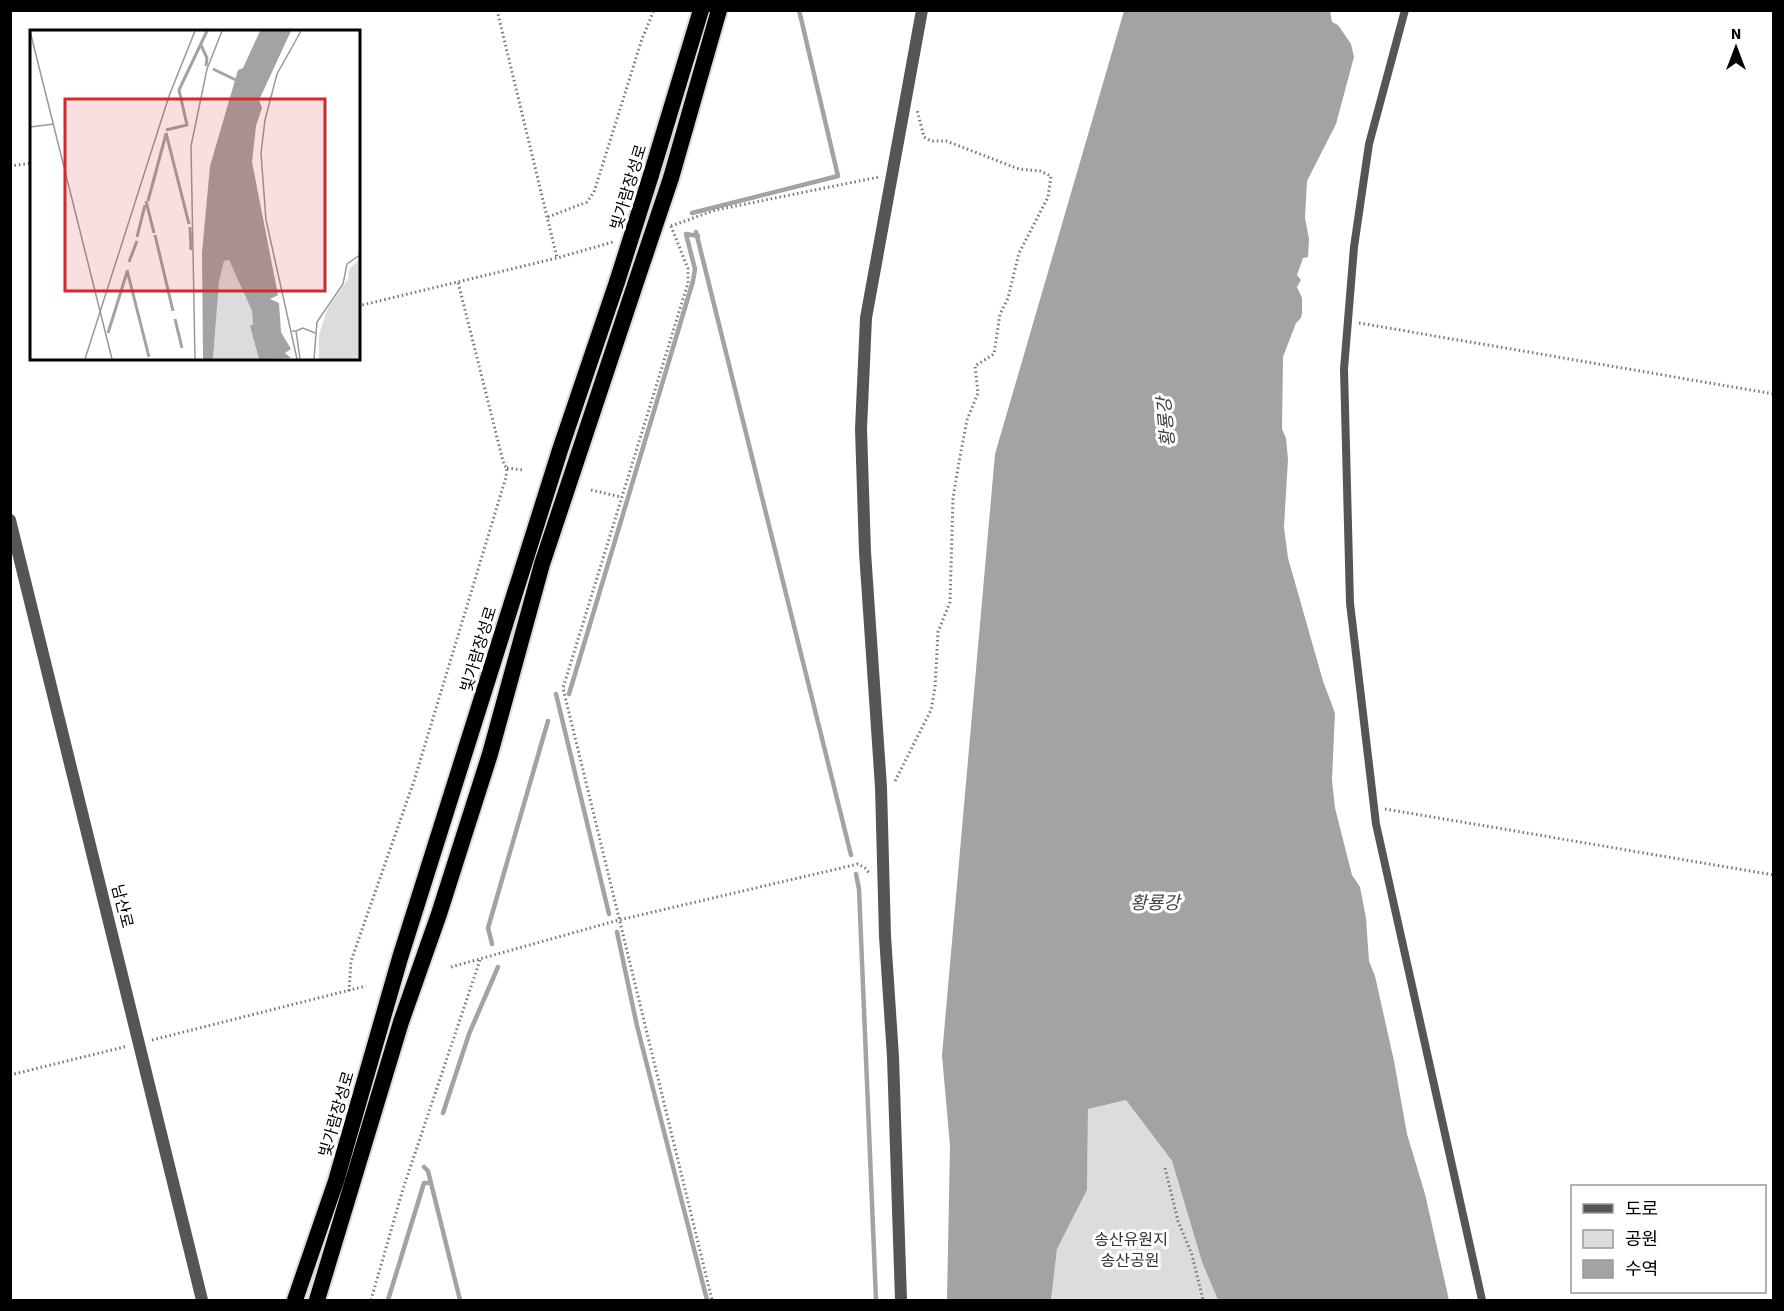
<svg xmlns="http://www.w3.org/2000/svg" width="1784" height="1311" font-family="'Source Sans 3','Noto Sans KR',sans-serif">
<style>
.green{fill:#dcdcdc}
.water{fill:#a3a3a3}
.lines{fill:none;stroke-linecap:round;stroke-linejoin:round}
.stream{stroke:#a3a3a3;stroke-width:4.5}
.trunk-casing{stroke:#dbdbdb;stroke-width:20}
.path{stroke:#777;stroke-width:3;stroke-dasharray:1.5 3;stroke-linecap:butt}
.service{stroke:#555;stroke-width:8}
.minor{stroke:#555;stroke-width:12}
.trunk{stroke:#000;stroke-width:16}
.trunk-bridge-casing{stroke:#dbdbdb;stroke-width:20;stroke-linecap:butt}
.trunk-bridge{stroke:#000;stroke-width:16}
.labels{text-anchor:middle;stroke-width:6;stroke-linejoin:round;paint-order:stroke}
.street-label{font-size:16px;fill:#000;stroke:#fff}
.park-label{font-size:16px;fill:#333;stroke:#fff}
.water-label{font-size:18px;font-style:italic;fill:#444;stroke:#fff}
.inset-river{fill:none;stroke:#a3a3a3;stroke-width:3}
.inset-road{fill:none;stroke:#999;stroke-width:1.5}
.view{fill:#d62828;fill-opacity:0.15;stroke:#d62828;stroke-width:3}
.inset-edge{fill:none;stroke:#000;stroke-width:3}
</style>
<rect width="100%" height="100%" fill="#fff"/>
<path class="green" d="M 1126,1100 L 1172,1161 L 1202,1262 L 1218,1300 L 1051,1300 L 1057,1249 L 1087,1190 L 1088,1109 Z"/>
<path class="water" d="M 1124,11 L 1330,11 L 1332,22 L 1338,25 L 1351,44 L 1354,57 L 1336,124 L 1307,181 L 1305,218 L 1309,239 L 1308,257 L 1303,258 L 1297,275 L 1301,280 L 1297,287 L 1302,298 L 1302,313 L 1301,318 L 1296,323 L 1283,357 L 1282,429 L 1286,438 L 1288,459 L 1284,527 L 1288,558 L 1323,681 L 1335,713 L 1332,780 L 1335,808 L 1352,875 L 1360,887 L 1366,918 L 1369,961 L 1375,976 L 1394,1061 L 1407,1134 L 1425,1194 L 1449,1300 L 1218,1300 L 1202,1262 L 1172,1161 L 1126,1100 L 1088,1109 L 1087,1190 L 1057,1249 L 1051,1300 L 947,1300 L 950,1146 L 942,1055 L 995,454 Z"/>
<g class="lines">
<path class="stream" d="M 692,213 L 838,176 L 799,10
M 696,232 L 851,855
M 556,694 L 609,914
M 569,694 L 693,281 L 695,269 L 686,234 L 698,236
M 856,874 L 859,889 L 876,1300
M 617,932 L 637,1026 L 707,1300
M 492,944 L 488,928 L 548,721
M 443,1113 L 469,1034 L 498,967
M 424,1167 L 428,1171 L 460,1300
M 388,1300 L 424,1183 L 431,1183"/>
<defs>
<path id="trunk" d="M 651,175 L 701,10
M 671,178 L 719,10
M 295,1300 L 336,1181 L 400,958 L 560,450 L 617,282
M 317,1300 L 401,1022 L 439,914 L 490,754 L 542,564 L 635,285"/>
</defs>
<use href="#trunk" class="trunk-casing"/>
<path class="path" d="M 497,10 L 557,258
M 10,166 L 32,163
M 548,217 L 587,202 L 594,192 L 642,39 L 654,10
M 671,226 L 688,269 L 688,283 L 563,688 L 712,1300
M 671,226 L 716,210 L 879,177
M 358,306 L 557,258 L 613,242
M 1359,323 L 1774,394
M 507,468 L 523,470
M 591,490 L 621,497
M 895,781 L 931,710 L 935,688 L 938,632 L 950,602 L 953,498 L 959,462 L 967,420 L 978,393 L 975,366 L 994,354 L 1000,314 L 1008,298 L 1019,253 L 1048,197 L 1051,176 L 1040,171 L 1019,169 L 946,141 L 931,141 L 924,137 L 917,110
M 1385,809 L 1774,875
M 451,967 L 619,920 L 858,864 L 865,868 L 870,874
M 349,991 L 351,961 L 414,781 L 506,477 L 507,468 L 504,465 L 458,282
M 152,1040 L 366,986
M 10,1075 L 128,1046
M 1165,1168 L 1178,1221 L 1192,1255 L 1203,1300
M 371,1300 L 403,1189 L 480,960"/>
<path class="service" d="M 1405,10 L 1369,144 L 1354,247 L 1344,369 L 1350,603 L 1376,824 L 1482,1300"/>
<path class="minor" d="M 10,520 L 202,1300
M 901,1300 L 893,1057 L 885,936 L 881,787 L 865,552 L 861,429 L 866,318 L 922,10"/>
<use href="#trunk" class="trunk"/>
<defs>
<path id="trunk-bridge" d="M 617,282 L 651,175
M 635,285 L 671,178"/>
</defs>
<use href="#trunk-bridge" class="trunk-bridge-casing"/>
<use href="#trunk-bridge" class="trunk-bridge"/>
</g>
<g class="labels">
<g class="street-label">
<text transform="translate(628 187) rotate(-73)" y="6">빛가람장성로</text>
<text transform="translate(478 649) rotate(-73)" y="6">빛가람장성로</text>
<text transform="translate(123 906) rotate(76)" y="6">남산로</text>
<text transform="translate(336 1114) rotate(-74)" y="6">빛가람장성로</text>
</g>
<g class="park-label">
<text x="1131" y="1245">송산유원지</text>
<text x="1130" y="1266">송산공원</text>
</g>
<g class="water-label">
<text transform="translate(1166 422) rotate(-95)" y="6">황룡강</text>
<text x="1155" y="909">황룡강</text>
</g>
</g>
<g transform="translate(30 30)">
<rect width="330" height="330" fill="#fff"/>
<path d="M 199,230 L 222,281 L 223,294 L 220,296 L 229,329 L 183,329 L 189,252 L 194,231 Z" fill="#dcdcdc"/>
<path d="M 330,229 L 330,329 L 289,329 L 289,305 L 297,280 L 318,249 L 319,239 Z" fill="#dcdcdc"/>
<path d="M 230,1 L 261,1 L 229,70 L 232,78 L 226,96 L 222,132 L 248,265 L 240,269 L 249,273 L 251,302 L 261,319 L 255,323 L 261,328 L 229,329 L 220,296 L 223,294 L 222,281 L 199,230 L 194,231 L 189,252 L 183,329 L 173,329 L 172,223 L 180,136 L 208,40 L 213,38 Z" fill="#a3a3a3"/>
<path class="inset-river" d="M 171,15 L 177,28 L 176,36M 183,39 L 206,50M 136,100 L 157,95 L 149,60 L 177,1M 136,103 L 159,194M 116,171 L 124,203M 118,171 L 136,104M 160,197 L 161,220M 125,205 L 143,281M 107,207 L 115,175M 99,232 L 107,211M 97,240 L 119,327M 145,289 L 152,318M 78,303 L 97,242"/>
<path class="inset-road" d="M 0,1 L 82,329M 0,97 L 24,94M 262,301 L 266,301 L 270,329M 266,301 L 273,298 L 285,303M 55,329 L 139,66 L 165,1M 165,329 L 161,116 L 177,39 L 192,1M 267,329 L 236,190 L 231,123 L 235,90 L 247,44 L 271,1M 284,329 L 287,292 L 313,254 L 317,234 L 330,225"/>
<path class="view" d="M 35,69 L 295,69 L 295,261 L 35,261 Z"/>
<rect width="330" height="330" class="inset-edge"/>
</g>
<rect width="1784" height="1311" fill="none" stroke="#000000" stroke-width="24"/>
<rect x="1571" y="1185" width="195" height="108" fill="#ffffff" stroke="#999999" stroke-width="1.5"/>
<rect x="1583" y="1204" width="30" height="9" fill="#555555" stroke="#999999" stroke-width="1.5"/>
<text x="1625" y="1215" font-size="18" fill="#000000">도로</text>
<rect x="1583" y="1230" width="30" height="18" fill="#dcdcdc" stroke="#999999" stroke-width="1.5"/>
<text x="1625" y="1245" font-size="18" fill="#000000">공원</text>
<rect x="1583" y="1260" width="30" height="18" fill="#a3a3a3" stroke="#999999" stroke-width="1.5"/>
<text x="1625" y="1275" font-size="18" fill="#000000">수역</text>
<g transform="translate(1736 48)" stroke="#ffffff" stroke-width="4.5" paint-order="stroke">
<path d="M0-4.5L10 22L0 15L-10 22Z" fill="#000000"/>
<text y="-9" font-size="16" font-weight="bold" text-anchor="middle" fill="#000000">N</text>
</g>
</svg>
